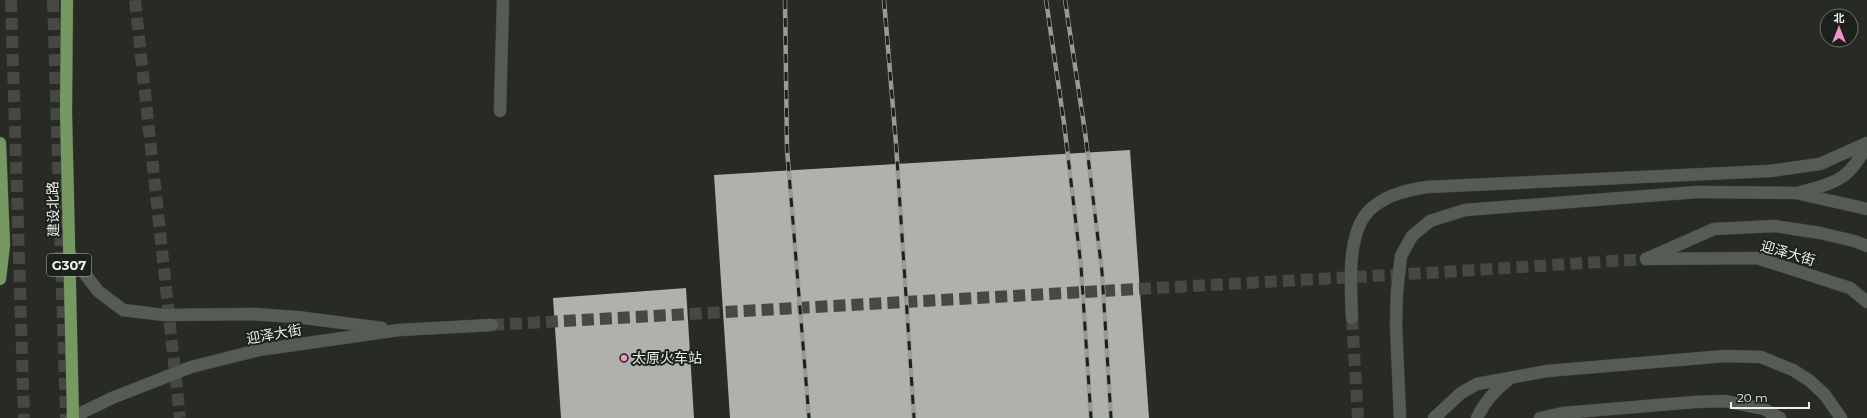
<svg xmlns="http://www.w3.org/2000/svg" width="1867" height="418" font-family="Montserrat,'Noto Sans SC',sans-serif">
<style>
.building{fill:#aeb2ab}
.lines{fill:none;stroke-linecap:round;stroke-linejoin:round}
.tertiary-tunnel{stroke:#454843;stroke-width:12;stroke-dasharray:12 6;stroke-linecap:butt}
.secondary-tunnel{stroke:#454843;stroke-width:12;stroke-dasharray:12 6;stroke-linecap:butt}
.primary-tunnel{stroke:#454843;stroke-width:12;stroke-dasharray:12 6;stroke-linecap:butt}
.trunk-tunnel{stroke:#454843;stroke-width:12;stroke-dasharray:12 6;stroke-linecap:butt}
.service-casing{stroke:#454843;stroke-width:13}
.minor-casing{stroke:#454843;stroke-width:13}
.tertiary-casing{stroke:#454843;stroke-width:13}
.secondary-casing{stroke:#454843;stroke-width:13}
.trunk-casing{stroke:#454843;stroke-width:13}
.service{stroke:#575b55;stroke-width:12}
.minor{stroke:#575b55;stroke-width:12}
.tertiary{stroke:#575b55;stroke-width:12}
.secondary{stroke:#575b55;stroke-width:12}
.trunk{stroke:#769861;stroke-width:12}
.rail-casing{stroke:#979a96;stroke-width:4.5}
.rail{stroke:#1d211c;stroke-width:3;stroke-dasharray:9;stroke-linecap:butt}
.tertiary-bridge-casing{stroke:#454843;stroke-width:13;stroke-linecap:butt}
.tertiary-bridge{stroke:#575b55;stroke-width:12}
.poi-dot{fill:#f790cd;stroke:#1d211c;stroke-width:1.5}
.labels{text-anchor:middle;stroke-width:4;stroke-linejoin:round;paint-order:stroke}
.shield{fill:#1d211c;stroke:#afb2ae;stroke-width:1}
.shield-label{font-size:13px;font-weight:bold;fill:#edf0ec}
.street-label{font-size:14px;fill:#edf0ec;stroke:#1d211c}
.poi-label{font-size:14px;fill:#edf0ec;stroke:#1d211c;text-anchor:start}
</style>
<rect width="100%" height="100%" fill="#272a25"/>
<path class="building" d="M 1130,150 L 1149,418 L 730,418 L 714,175 Z
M 686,288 L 694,418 L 561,418 L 553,298 Z"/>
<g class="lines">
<path class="tertiary-tunnel" d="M 1352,318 L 1358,418"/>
<path class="secondary-tunnel" d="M 492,325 L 1444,272 L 1646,259"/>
<path class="primary-tunnel" d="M 135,0 L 180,418"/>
<path class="trunk-tunnel" d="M 11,0 L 24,418
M 53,0 L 66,418"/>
<defs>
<path id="service" d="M 1540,418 L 1563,413 L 1695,402 L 1725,401 L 1764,409 L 1780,418"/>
<path id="minor" d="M 500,111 L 503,0"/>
<path id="tertiary" d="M 1698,192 L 1796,193 L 1867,209
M 1798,193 C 1835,182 1848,182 1867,145
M 1646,259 L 1714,229 L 1775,226 L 1820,233 L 1854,241 L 1867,246
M 1352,318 C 1351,287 1345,229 1373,207 C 1389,194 1408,190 1427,187 L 1770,171 L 1820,164 L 1867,143
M 1434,418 L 1461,393 L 1477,384 L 1547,371 L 1725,356 L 1761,357 L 1793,370 L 1810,381 L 1825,395 L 1841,418
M 1477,418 C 1484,402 1494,391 1508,380"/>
<path id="secondary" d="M 69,253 L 98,291 L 123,310 L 164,315 L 252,314 L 297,317 L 382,328
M 1646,259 L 1757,258 L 1850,288 L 1867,302
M 71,418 L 112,398 L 191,367 L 259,350 L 399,330 L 492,325"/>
<path id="trunk" d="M 67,0 L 66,112 L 73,418
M 0,143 L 4,245 L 0,279"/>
</defs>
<use href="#service" class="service-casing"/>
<use href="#minor" class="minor-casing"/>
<use href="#tertiary" class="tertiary-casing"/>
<use href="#secondary" class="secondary-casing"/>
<use href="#trunk" class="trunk-casing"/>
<use href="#service" class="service"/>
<use href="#minor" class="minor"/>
<use href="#tertiary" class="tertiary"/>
<use href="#secondary" class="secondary"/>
<use href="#trunk" class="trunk"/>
<defs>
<path id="rail" d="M 785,0 L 787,149 L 809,418
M 884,0 L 896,144 L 914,418
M 1046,0 L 1064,123 L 1081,266 L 1091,418
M 1065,0 L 1085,132 L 1102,272 L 1111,418"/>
</defs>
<use href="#rail" class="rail-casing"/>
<use href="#rail" class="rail"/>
<defs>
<path id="tertiary-bridge" d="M 1400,418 L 1396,324 L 1397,291 L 1401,256 L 1412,236 L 1430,221 L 1465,210 L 1698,192"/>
</defs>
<use href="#tertiary-bridge" class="tertiary-bridge-casing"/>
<use href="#tertiary-bridge" class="tertiary-bridge"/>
</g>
<circle class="poi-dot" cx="624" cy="358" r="4"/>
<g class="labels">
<rect class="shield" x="47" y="254" width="44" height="22" rx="3"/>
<g class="shield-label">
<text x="69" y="270">G307</text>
</g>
<g class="street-label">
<text transform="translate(53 209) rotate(-91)" y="5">建设北路</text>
<text transform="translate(1788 253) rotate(16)" y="5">迎泽大街</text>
<text transform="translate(274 334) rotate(-10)" y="5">迎泽大街</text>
</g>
<g class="poi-label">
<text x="632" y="363">太原火车站</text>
</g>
</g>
<g transform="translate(1839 28)"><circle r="19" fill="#1d211c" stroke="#70746f"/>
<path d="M0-3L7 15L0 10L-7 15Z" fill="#f790cd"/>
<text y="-6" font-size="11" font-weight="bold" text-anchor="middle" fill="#edf0ec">北</text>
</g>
<path d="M1731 402v6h78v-6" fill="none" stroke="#edf0ec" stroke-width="2"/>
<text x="1737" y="402" font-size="12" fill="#edf0ec" stroke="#1d211c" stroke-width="3" paint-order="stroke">20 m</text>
</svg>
